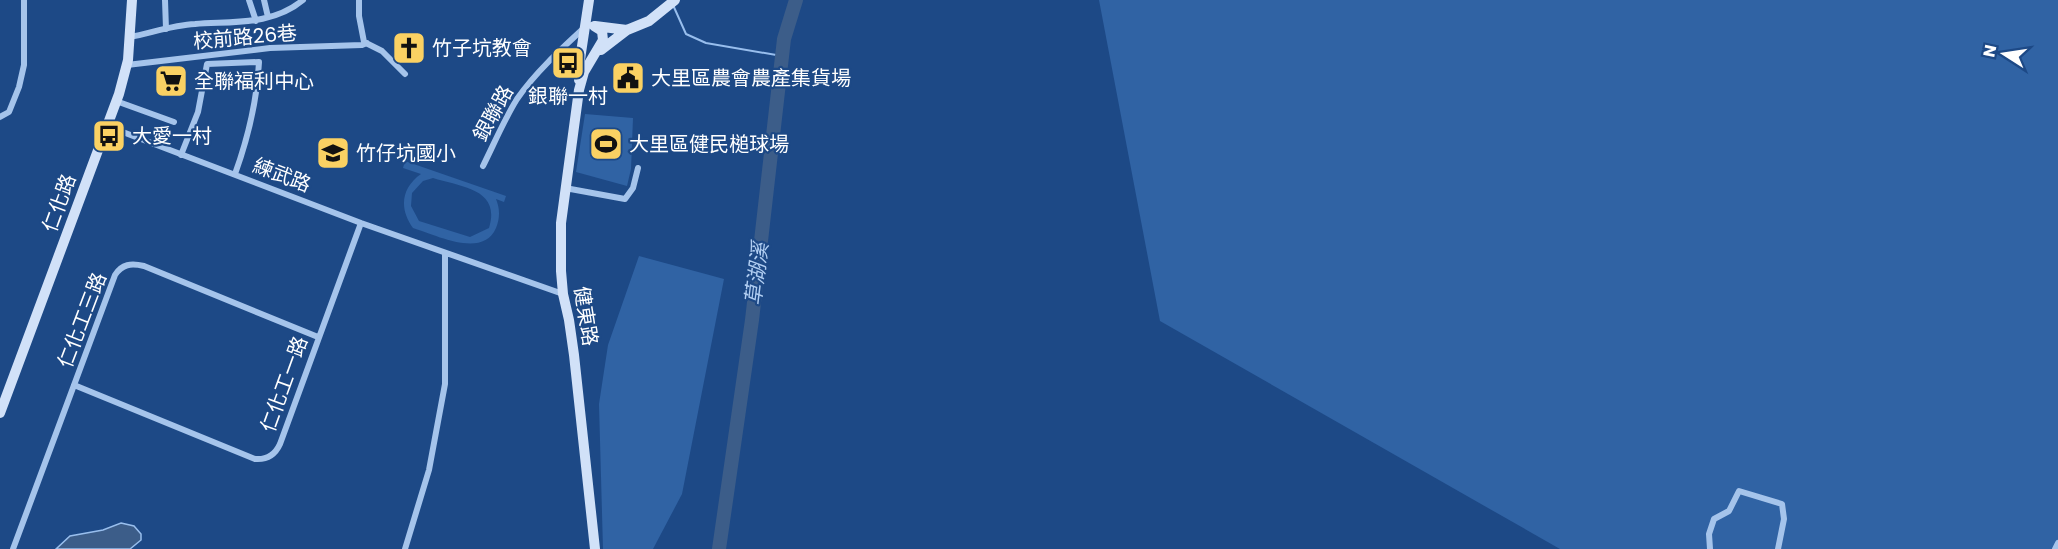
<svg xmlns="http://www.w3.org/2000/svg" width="2058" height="549" font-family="Poppins,'Noto Sans TC',sans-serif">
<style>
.green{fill:#3063a4;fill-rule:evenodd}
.water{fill:#3c5d89;stroke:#98beed;stroke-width:1.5}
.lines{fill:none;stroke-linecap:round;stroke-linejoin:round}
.stream{stroke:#98beed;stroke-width:2}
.river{stroke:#3c5d89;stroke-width:14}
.street{stroke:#a5c4eb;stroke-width:6}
.secondary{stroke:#d1e1f8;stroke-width:10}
.labels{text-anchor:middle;stroke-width:4.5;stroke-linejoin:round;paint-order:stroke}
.street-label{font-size:20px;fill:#fff;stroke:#1d4986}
.poi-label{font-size:20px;fill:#fff;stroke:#1d4986;text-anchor:start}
.water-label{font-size:21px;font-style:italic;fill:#b1cef2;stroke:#1d4986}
</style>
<rect width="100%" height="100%" fill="#1d4986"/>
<path class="green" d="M 1099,0 L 2058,0 L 2058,549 L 1560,549 L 1160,321 Z
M 585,114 L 633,118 L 631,169 L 627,186 L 576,172 Z
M 405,161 L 506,196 L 504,202 L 496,199 C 500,209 500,218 496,228 C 483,259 436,235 413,228 C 399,209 401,188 421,174 L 403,168 ZM 433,178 C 462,187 501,189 489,228 L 470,237 L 419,221 L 411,206 L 412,193 L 423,181 Z
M 639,256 L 724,279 L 682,494 L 653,549 L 603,549 L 599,404 L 608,345 Z"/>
<path class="water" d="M 121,523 L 134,526 L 141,534 L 141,540 L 130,549 L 56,549 L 70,536 L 103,530 Z"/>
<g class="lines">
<path class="stream" d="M 673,5 L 686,34 L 706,43 L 782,56"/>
<path class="river" d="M 719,549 L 752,320 L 784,39 L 796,0"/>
<path class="street" d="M 165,0 L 166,29
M 249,0 L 256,21
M 264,0 L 268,17
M 359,0 L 359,16 L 364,42 L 382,51 L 405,74
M 130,37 C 151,33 173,25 195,24 C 232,21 272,26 303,0
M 127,65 L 270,48 L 362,45 L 367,43
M 116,101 L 174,122
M 0,117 L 9,112 L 19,87 L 24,65 L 24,0
M 107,126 L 361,223 L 563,294
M 181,155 L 198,112 L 207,64 L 259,62 C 257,100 248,138 235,174
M 483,166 C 494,144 504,120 517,99 C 535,73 560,50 584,28
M 565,188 L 625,199 L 633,188 L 638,168
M 74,385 L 255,459 C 267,460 275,455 280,444 L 361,223
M 13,549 L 115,275 C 122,264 131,263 144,266 L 318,337
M 405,549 L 429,470 L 445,384 L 445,253
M 1710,549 L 1709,534 L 1714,519 L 1729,511 L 1739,491 L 1782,504 L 1784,519 L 1778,549
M 2055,549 L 2058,543"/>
<path class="secondary" d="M 594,26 L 602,31 L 603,40 L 584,72 L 579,90 L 561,223 L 561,271 L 563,294 L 569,320 L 574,355 L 595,549
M 595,26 L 627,30
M 601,50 L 627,30 L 649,21 L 675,0
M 579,80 L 579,66 L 589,0
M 0,413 L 119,94 L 128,60 L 132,0"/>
</g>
<defs>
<symbol id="church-square" viewBox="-11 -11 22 22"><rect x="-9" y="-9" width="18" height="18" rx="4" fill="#fad163" stroke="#1d4986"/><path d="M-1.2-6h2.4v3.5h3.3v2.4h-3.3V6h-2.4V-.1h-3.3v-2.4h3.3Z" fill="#111"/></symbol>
<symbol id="bus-square" viewBox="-11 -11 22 22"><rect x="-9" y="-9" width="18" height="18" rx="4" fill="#fad163" stroke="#1d4986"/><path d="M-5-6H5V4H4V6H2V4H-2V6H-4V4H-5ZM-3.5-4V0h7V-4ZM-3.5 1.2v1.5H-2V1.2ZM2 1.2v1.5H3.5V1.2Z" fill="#111"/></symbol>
<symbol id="civic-square" viewBox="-11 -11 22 22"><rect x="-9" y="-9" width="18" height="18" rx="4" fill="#fad163" stroke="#1d4986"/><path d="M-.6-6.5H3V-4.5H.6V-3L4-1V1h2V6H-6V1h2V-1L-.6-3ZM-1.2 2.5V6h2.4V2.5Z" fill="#111"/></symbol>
<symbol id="supermarket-square" viewBox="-11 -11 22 22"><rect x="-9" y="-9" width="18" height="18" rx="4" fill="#fad163" stroke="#1d4986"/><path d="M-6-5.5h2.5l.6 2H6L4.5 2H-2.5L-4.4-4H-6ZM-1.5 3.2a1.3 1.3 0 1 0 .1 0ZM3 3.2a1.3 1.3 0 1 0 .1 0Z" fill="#111"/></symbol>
<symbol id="stadium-square" viewBox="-11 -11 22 22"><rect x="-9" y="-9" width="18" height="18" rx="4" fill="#fad163" stroke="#1d4986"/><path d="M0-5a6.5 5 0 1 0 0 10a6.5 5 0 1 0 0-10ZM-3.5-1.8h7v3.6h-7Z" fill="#111"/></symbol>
<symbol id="school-square" viewBox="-11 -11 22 22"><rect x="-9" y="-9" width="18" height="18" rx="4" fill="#fad163" stroke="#1d4986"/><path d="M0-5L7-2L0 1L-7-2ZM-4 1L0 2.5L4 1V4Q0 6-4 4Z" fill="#111"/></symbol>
</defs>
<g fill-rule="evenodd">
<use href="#church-square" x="390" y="29" width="38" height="38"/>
<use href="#bus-square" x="549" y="44" width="38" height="38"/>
<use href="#civic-square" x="609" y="59" width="38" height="38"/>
<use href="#supermarket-square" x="152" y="62" width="38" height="38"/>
<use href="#bus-square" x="90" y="117" width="38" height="38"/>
<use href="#stadium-square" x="587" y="125" width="38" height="38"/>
<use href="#school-square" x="314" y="134" width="38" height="38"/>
</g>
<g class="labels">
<g class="street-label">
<text transform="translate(245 37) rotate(-5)" y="7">校前路26巷</text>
<text transform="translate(493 113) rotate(-61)" y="7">銀聯路</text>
<text transform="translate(282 175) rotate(21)" y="7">練武路</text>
<text transform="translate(59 203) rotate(-70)" y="7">仁化路</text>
<text transform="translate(586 316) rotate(81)" y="7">健東路</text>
<text transform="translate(82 320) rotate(-69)" y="7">仁化工三路</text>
<text transform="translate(284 384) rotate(-70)" y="7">仁化工一路</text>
</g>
<g class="poi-label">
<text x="432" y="55">竹子坑教會</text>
<text x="651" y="85">大里區農會農產集貨場</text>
<text x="194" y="88">全聯福利中心</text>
<text x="568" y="103" text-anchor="middle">銀聯一村</text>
<text x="132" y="143">大愛一村</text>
<text x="629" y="151">大里區健民槌球場</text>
<text x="356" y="160">竹仔坑國小</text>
</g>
<g class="water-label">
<text transform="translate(757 274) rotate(-83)" y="7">草湖溪</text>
</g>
</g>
<g transform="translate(2004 54) rotate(282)" stroke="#1d4986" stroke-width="4.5" paint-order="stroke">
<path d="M0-4.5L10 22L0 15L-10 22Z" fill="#ffffff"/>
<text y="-9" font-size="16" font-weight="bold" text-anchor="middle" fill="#ffffff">N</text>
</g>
</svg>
